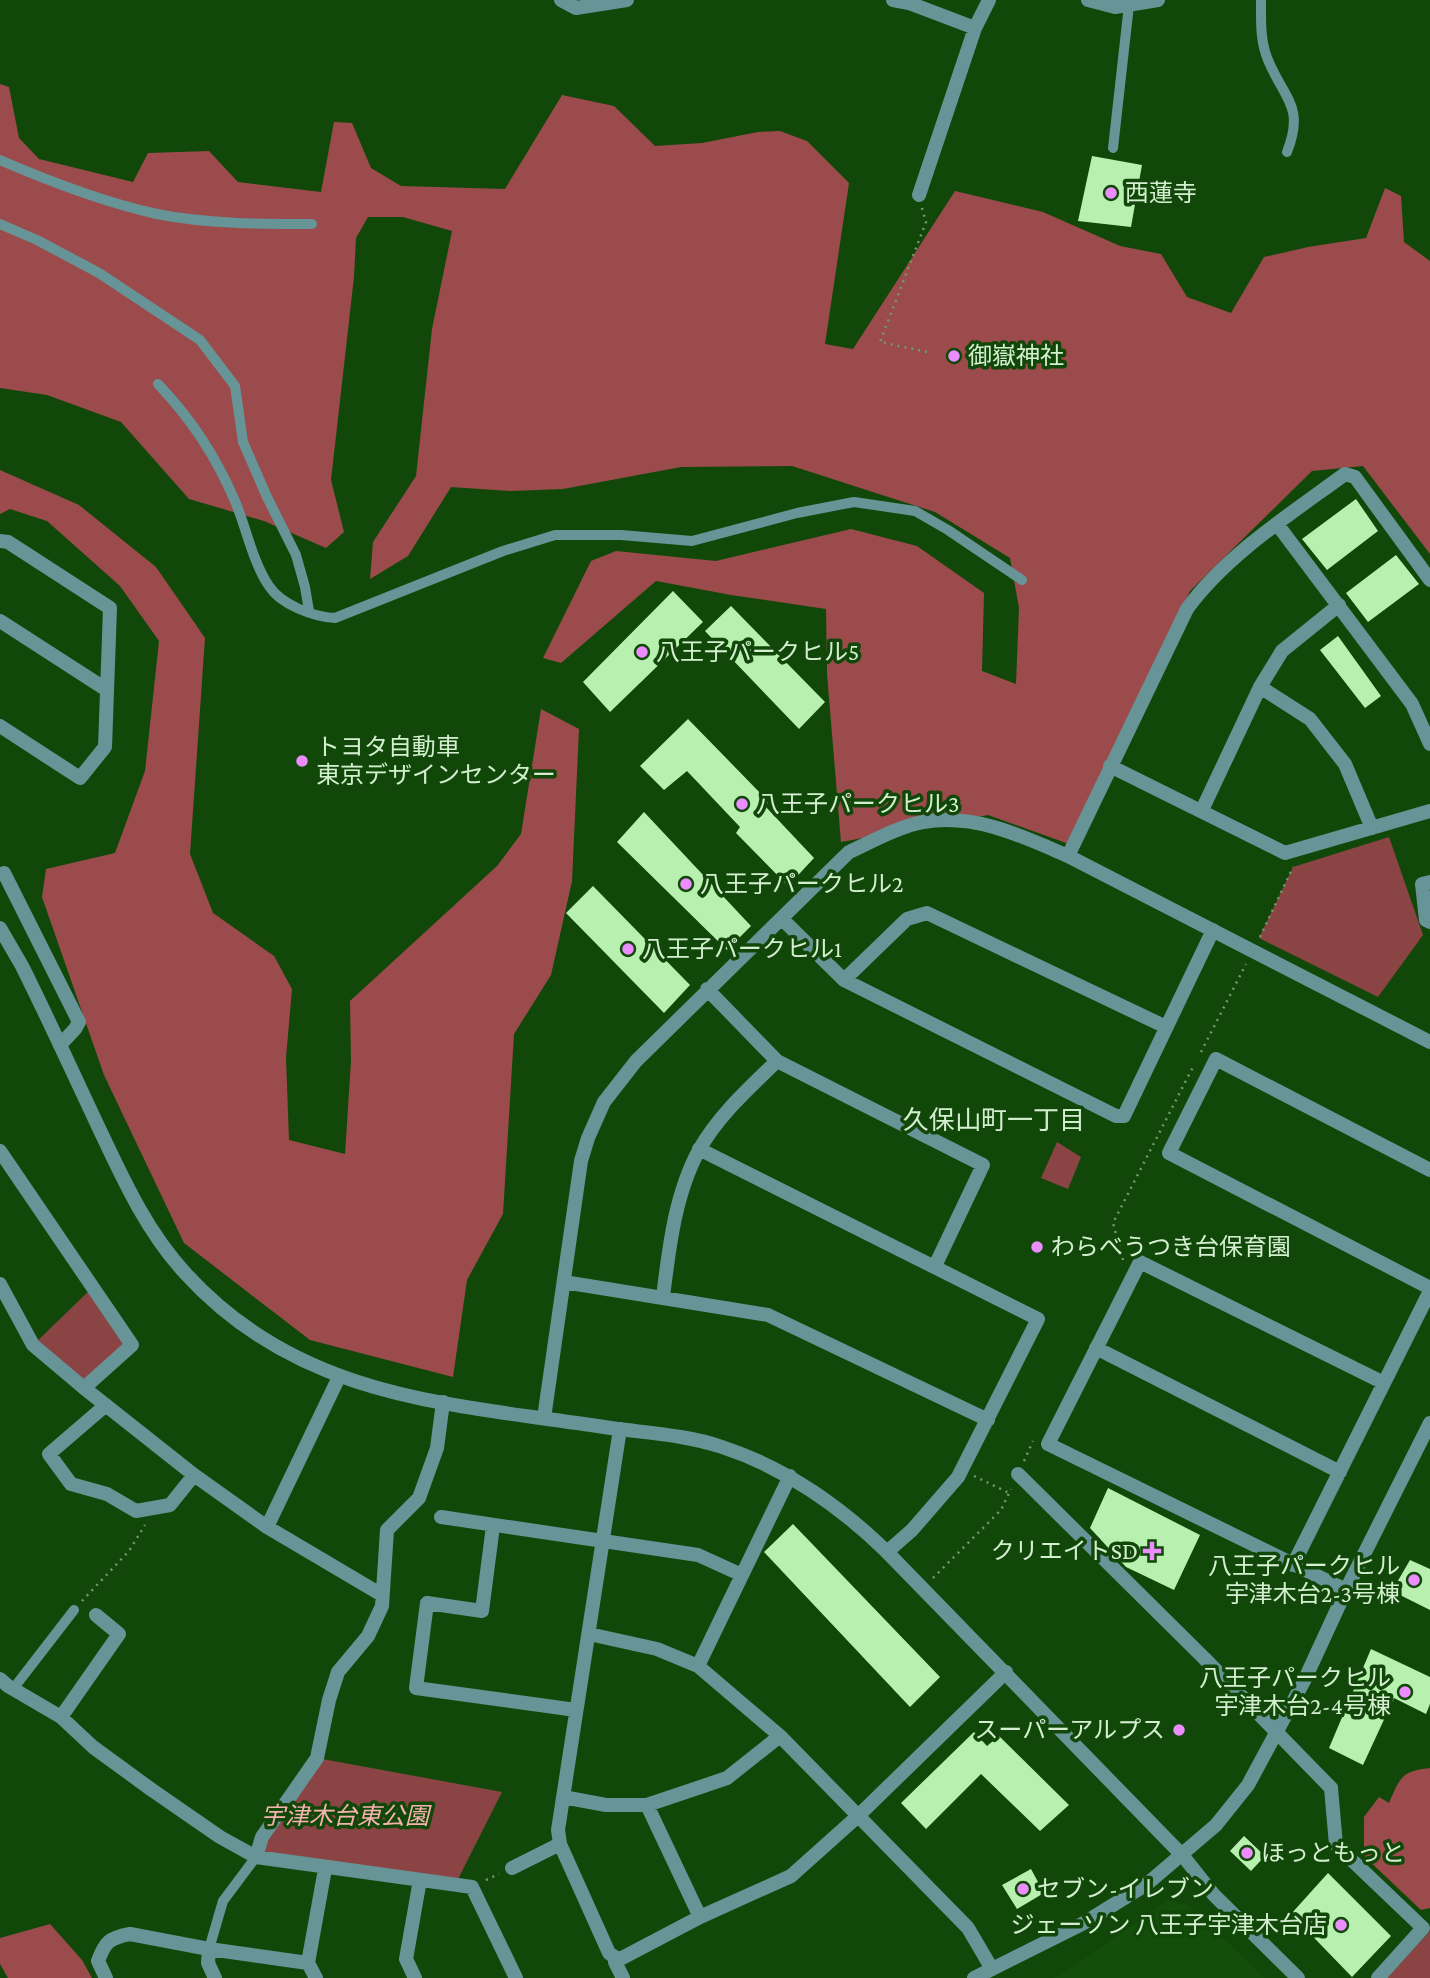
<svg xmlns="http://www.w3.org/2000/svg" width="1430" height="1978" font-family="'Crimson Pro','Noto Sans JP',serif">
<style>
.built{fill:#134f0a}
.green{fill:#8a4444}
.forest{fill:#9b4b4b}
.building{fill:#b7f0af}
.lines{fill:none;stroke-linecap:round;stroke-linejoin:round}
.path{stroke:#719a6b;stroke-width:2.5;stroke-dasharray:2 5;stroke-linecap:butt}
.service{stroke:#679497;stroke-width:10}
.pedestrian{stroke:#679497;stroke-width:14}
.minor{stroke:#679497;stroke-width:14}
.tertiary{stroke:#679497;stroke-width:14}
.pedestrian-bridge{stroke:#679497;stroke-width:14}
.poi-dot{fill:#eb8dfc;stroke:#12470a;stroke-width:2.5}
.labels{text-anchor:middle;stroke-width:7;stroke-linejoin:round;paint-order:stroke}
.poi-label{font-size:24px;fill:#d3efcf;stroke:#12470a;text-anchor:start}
.park-label{font-size:24px;font-style:italic;fill:#f7b1ae;stroke:#12470a}
.neighbourhood-label{font-size:26px;fill:#d3efcf;stroke:#12470a}
</style>
<rect width="100%" height="100%" fill="#12470a"/>
<path class="built" d="M 1168,1900 L 1188,1905 L 1265,1978 L 1054,1978 L 1066,1972 Z"/>
<path class="green" d="M 1389,837 L 1423,935 L 1378,997 L 1259,938 L 1293,867 Z
M 1057,1142 L 1081,1157 L 1068,1189 L 1041,1178 Z
M 93,1287 L 132,1345 L 84,1388 L 33,1345 Z
M 317,1758 L 502,1792 L 455,1885 L 256,1857 Z
M 1430,1931 L 1430,1978 L 1387,1978 Z"/>
<path class="forest" d="M 0,84 L 9,87 L 19,138 L 39,159 L 133,182 L 148,153 L 209,151 L 238,182 L 321,192 L 334,122 L 352,123 L 371,168 L 401,186 L 505,189 L 562,95 L 614,106 L 655,146 L 702,143 L 758,132 L 780,131 L 807,141 L 849,183 L 825,344 L 853,349 L 955,191 L 1043,212 L 1120,246 L 1161,254 L 1187,297 L 1231,313 L 1264,257 L 1308,247 L 1366,238 L 1385,188 L 1401,196 L 1404,242 L 1430,261 L 1430,554 L 1363,466 L 1312,471 L 1190,591 L 1069,844 L 988,815 L 841,842 L 827,674 L 826,609 L 731,595 L 656,581 L 561,663 L 543,658 L 591,561 L 616,551 L 716,561 L 851,529 L 917,546 L 984,593 L 982,671 L 1016,684 L 1019,608 L 1010,558 L 935,512 L 792,466 L 681,467 L 563,489 L 510,491 L 451,487 L 408,556 L 370,579 L 373,542 L 416,476 L 432,329 L 452,231 L 403,217 L 368,217 L 356,238 L 354,277 L 331,480 L 344,532 L 326,548 L 264,521 L 189,499 L 121,422 L 47,395 L 0,388 Z
M 0,470 L 79,505 L 156,567 L 205,638 L 190,854 L 213,913 L 274,956 L 292,989 L 286,1058 L 289,1140 L 345,1154 L 351,1061 L 350,1001 L 497,866 L 521,834 L 541,709 L 579,729 L 572,881 L 551,975 L 514,1034 L 503,1214 L 467,1280 L 453,1377 L 310,1340 L 184,1243 L 104,1075 L 42,897 L 46,869 L 115,853 L 145,771 L 159,641 L 120,586 L 47,521 L 10,509 L 0,514 Z
M 1430,1768 L 1430,1908 L 1421,1910 L 1364,1856 L 1364,1817 L 1379,1797 L 1389,1803 C 1400,1778 1401,1771 1430,1768 Z
M 50,1924 L 82,1960 L 92,1978 L 8,1978 L 0,1964 L 0,1938 Z"/>
<path class="building" d="M 1092,156 L 1142,165 L 1131,227 L 1078,221 Z
M 1356,499 L 1378,531 L 1327,570 L 1302,539 Z
M 1396,555 L 1419,584 L 1368,622 L 1346,593 Z
M 673,591 L 703,622 L 610,712 L 583,682 Z
M 731,606 L 825,702 L 799,729 L 705,631 Z
M 1338,636 L 1381,696 L 1365,708 L 1320,650 Z
M 688,719 L 769,802 L 765,806 L 814,858 L 788,886 L 736,833 L 740,827 L 687,771 L 664,790 L 640,766 Z
M 644,812 L 751,926 L 727,950 L 617,842 Z
M 593,886 L 690,985 L 664,1013 L 566,913 Z
M 1108,1488 L 1200,1535 L 1174,1590 L 1126,1567 L 1090,1528 Z
M 793,1524 L 940,1677 L 910,1707 L 764,1552 Z
M 1410,1560 L 1430,1569 L 1430,1610 L 1392,1591 Z
M 1371,1649 L 1430,1677 L 1430,1704 L 1426,1714 L 1394,1698 L 1363,1765 L 1329,1748 Z
M 974,1732 L 987,1746 L 999,1736 L 1069,1805 L 1040,1831 L 981,1774 L 926,1829 L 901,1803 Z
M 1244,1836 L 1265,1856 L 1251,1871 L 1230,1851 Z
M 1031,1869 L 1044,1893 L 1017,1909 L 1002,1885 Z
M 1328,1873 L 1391,1936 L 1352,1977 L 1291,1914 Z"/>
<g class="lines">
<path class="path" d="M 922,208 L 926,222 L 880,342 L 932,353
M 1260,937 L 1293,867
M 1201,1052 L 1246,964
M 1123,1260 L 1113,1223 L 1193,1067
M 1024,1461 L 1033,1441
M 974,1476 L 1009,1493
M 933,1578 L 1001,1510 L 1011,1489
M 82,1601 L 129,1551 L 145,1525
M 486,1880 L 499,1874"/>
<path class="service" d="M 1261,0 C 1261,21 1260,41 1268,60 C 1284,99 1305,106 1287,152
M 1113,148 L 1129,5
M 0,160 C 51,182 103,202 157,214 C 207,224 260,224 312,224
M 0,224 L 37,240 L 99,273 L 200,340 L 235,386 L 243,442 L 267,497 L 296,555 L 305,587 L 309,611
M 158,384 C 192,420 215,455 235,501 C 246,527 253,563 269,586 C 281,605 314,617 335,618 L 503,551 L 555,535 L 621,535 L 692,541 L 797,513 L 854,502 L 915,511 L 948,530 L 1022,580
M 13,1689 L 74,1610
M 209,1949 L 223,1901 L 256,1857"/>
<path class="pedestrian" d="M 1018,1474 L 1205,1659
M 1331,1788 L 1336,1845 L 1423,1928 L 1378,1978"/>
<path class="minor" d="M 561,0 L 576,8 L 627,0
M 893,0 L 909,3 L 975,28 L 989,0
M 1088,0 L 1115,7 L 1158,0
M 919,195 L 975,28
M 1277,524 L 1412,704 L 1430,744
M 0,541 L 8,542 L 110,608 L 105,747 L 80,778 L 0,726
M 0,621 L 107,690
M 1260,687 L 1310,719 L 1345,764 L 1372,828
M 1110,766 L 1285,853 L 1430,811
M 1202,810 L 1260,687 L 1282,651 L 1339,605
M 1068,856 L 1187,609 C 1226,555 1292,513 1345,474 L 1355,477 L 1430,580
M 4,873 L 79,1022 L 75,1029 L 60,1045
M 1430,882 L 1422,884 L 1426,920 L 1430,922
M 782,919 L 844,980 L 1116,1116 L 1124,1116 L 1213,930
M 844,980 L 907,919 L 927,913 L 1166,1027
M 707,989 L 777,1061 L 983,1165 L 935,1266
M 699,1149 L 1038,1319 L 958,1477 L 912,1530 L 887,1552
M 0,1151 L 132,1345 L 84,1388
M 1430,1170 L 1216,1059 L 1169,1153 L 1430,1288
M 564,1282 L 768,1315 L 988,1420
M 0,1284 L 33,1345 L 84,1388 L 194,1475 L 267,1527 L 382,1595
M 663,1297 C 669,1248 675,1194 699,1150 C 718,1116 749,1088 777,1061
M 1096,1348 L 1340,1472
M 106,1405 L 49,1454 L 71,1484 L 107,1494 L 136,1511 L 170,1505 L 194,1475
M 544,1418 L 581,1161 L 588,1138 L 604,1102 L 636,1061 L 849,852 C 871,842 900,826 923,822 C 975,813 1022,836 1068,856 L 1430,1042
M 620,1429 L 558,1830 L 560,1844 L 609,1953 L 616,1958 L 615,1962 L 623,1978
M 790,1476 L 698,1666 L 780,1736 L 968,1928 L 992,1969
M 441,1517 L 698,1555 L 742,1575
M 493,1526 L 482,1611 L 427,1603 L 416,1688 L 576,1710
M 267,1527 L 339,1377
M 1293,1565 L 1430,1291
M 1346,1590 L 1048,1444 L 1140,1262 L 1384,1383
M 589,1634 L 657,1649 L 698,1666
M 0,1679 L 8,1686 L 61,1717 L 93,1747 L 152,1790 L 220,1837 L 256,1857 L 472,1887 L 516,1978
M 61,1717 L 119,1634 L 96,1615
M 563,1797 L 606,1805 L 647,1805 L 727,1778 L 780,1736
M 647,1805 L 700,1917
M 256,1857 L 262,1837 L 317,1758 L 329,1700 L 338,1672 L 368,1636 L 382,1606 L 387,1530 L 419,1498 L 437,1448 L 443,1402
M 512,1868 L 560,1844
M 209,1949 L 208,1963 L 215,1978
M 616,1958 L 622,1958 L 700,1917 L 791,1876 L 858,1816 L 1006,1672
M 308,1963 L 325,1869
M 106,1978 L 98,1961 C 105,1942 109,1938 130,1934 L 209,1949 L 308,1963 L 316,1978
M 415,1978 L 406,1959 L 420,1880"/>
<path class="tertiary" d="M 0,928 L 22,966 C 48,1018 72,1071 97,1124 C 122,1177 146,1231 186,1274 C 301,1400 453,1404 611,1428 C 647,1433 687,1435 722,1447 C 786,1468 839,1505 887,1552 L 1183,1856 L 1214,1895 L 1298,1978
M 974,1978 L 1084,1923 L 1147,1884 L 1216,1825 L 1248,1785 L 1304,1681 L 1346,1590 L 1430,1423"/>
<path class="pedestrian-bridge" d="M 1205,1659 L 1331,1788"/>
</g>
<g class="poi-dot">
<circle cx="1111" cy="193" r="7"/>
<circle cx="954" cy="356" r="7"/>
<circle cx="642" cy="652" r="7"/>
<circle cx="302" cy="761" r="7"/>
<circle cx="742" cy="804" r="7"/>
<circle cx="686" cy="884" r="7"/>
<circle cx="628" cy="949" r="7"/>
<circle cx="1037" cy="1247" r="7"/>
<path d="M1148.5 1540.5h7v7h7v7h-7v7h-7v-7h-7v-7h7z"/>
<circle cx="1414" cy="1580" r="7"/>
<circle cx="1405" cy="1692" r="7"/>
<circle cx="1179" cy="1730" r="7"/>
<circle cx="1247" cy="1853" r="7"/>
<circle cx="1023" cy="1889" r="7"/>
<circle cx="1341" cy="1925" r="7"/>
</g>
<g class="labels">
<g class="poi-label">
<text x="1125" y="201">西蓮寺</text>
<text x="968" y="364">御嶽神社</text>
<text x="656" y="660">八王子パークヒル5</text>
<text x="316" y="755">トヨタ自動車<tspan x="316" dy="28">東京デザインセンター</tspan></text>
<text x="756" y="812">八王子パークヒル3</text>
<text x="700" y="892">八王子パークヒル2</text>
<text x="642" y="957">八王子パークヒル1</text>
<text x="1051" y="1255">わらべうつき台保育園</text>
<text x="1138" y="1559" text-anchor="end">クリエイトSD</text>
<text x="1400" y="1574" text-anchor="end">八王子パークヒル<tspan x="1400" dy="28">宇津木台2-3号棟</tspan></text>
<text x="1391" y="1686" text-anchor="end">八王子パークヒル<tspan x="1391" dy="28">宇津木台2-4号棟</tspan></text>
<text x="1165" y="1738" text-anchor="end">スーパーアルプス</text>
<text x="1261" y="1861">ほっともっと</text>
<text x="1037" y="1897">セブン-イレブン</text>
<text x="1327" y="1933" text-anchor="end">ジェーソン 八王子宇津木台店</text>
</g>
<g class="park-label">
<text x="345" y="1824">宇津木台東公園</text>
</g>
<g class="neighbourhood-label">
<text x="994" y="1129">久保山町一丁目</text>
</g>
</g>
</svg>
